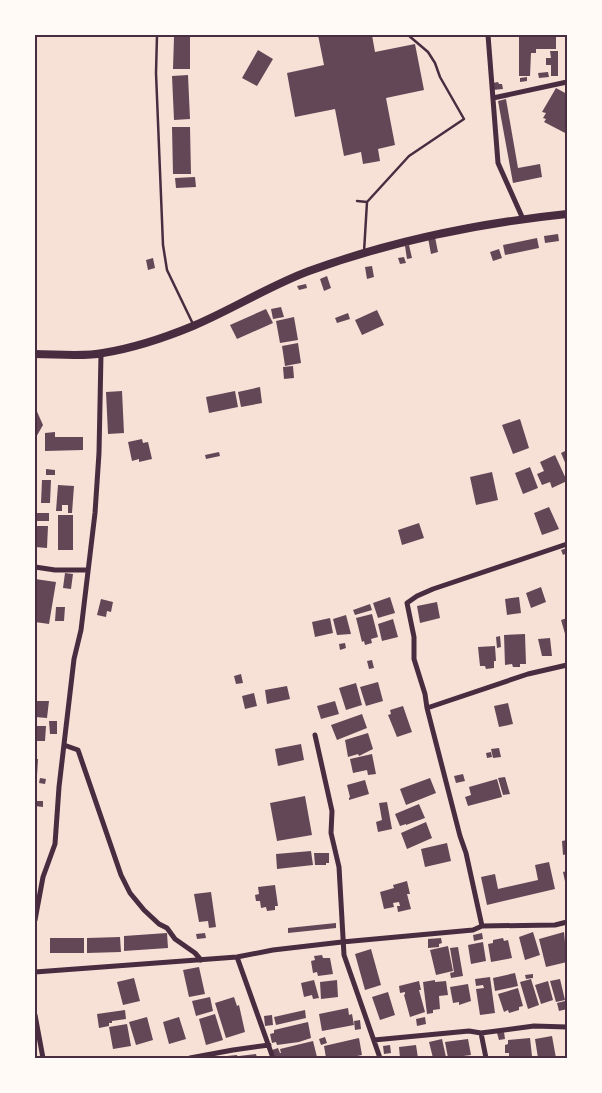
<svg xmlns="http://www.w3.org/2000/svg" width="602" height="1093" font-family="Rubik,sans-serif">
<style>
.building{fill:#644757}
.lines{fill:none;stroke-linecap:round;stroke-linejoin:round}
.service{stroke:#4a2c40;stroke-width:2.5}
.minor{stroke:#4a2c40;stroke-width:5}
.primary{stroke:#4a2c40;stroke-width:8}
.neatline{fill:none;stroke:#4a2c40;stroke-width:2}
</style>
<rect width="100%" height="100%" fill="#f7e1d7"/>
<path class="building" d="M 318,35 L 372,35 L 375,52 L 415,44 L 424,90 L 386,98 L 395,145 L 378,149 L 380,161 L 363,164 L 361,152 L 344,156 L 335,109 L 295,117 L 287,73 L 324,65 Z
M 519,35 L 556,35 L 556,49 L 536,49 L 536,53 L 531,53 L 530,76 L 519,76 Z
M 174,37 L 190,37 L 190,69 L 173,69 Z
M 258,50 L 273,59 L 257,86 L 242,78 Z
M 550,51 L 558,51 L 558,76 L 551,76 L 551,65 L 546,65 L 546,58 L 551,58 Z
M 548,72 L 549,77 L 539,78 L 538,73 Z
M 188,75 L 190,119 L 174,120 L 172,76 Z
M 527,77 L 527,81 L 520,82 L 520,78 Z
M 498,82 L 499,84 L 502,84 L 503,89 L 493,90 L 493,83 Z
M 556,88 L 567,94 L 567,134 L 544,122 L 546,119 L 543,118 L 546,113 L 542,112 Z
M 506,99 L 518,168 L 540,164 L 542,177 L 513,183 L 498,101 Z
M 172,127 L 190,127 L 191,174 L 173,174 Z
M 195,177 L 196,187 L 176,188 L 175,178 Z
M 558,234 L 559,241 L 545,243 L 544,236 Z
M 435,237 L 438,252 L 431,254 L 428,238 Z
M 537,238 L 539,248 L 505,255 L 503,245 Z
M 409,245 L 412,258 L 407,259 L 405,246 Z
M 499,249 L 502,258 L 493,261 L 490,252 Z
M 404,257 L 406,263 L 400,264 L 398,258 Z
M 153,258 L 155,268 L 148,270 L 146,260 Z
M 372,266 L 374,277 L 367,279 L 365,267 Z
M 327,276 L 331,288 L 324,291 L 320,279 Z
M 306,284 L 307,288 L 299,290 L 297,286 Z
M 281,307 L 284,317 L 273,319 L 271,309 Z
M 266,309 L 273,323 L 237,339 L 230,325 Z
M 377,310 L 384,325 L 362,335 L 355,320 Z
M 348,313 L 350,319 L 337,323 L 335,318 Z
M 294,317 L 298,340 L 280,343 L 276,321 Z
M 298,343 L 301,363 L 285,366 L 282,346 Z
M 293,366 L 294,378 L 284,379 L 283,367 Z
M 260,387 L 262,403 L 241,407 L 238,392 Z
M 122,391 L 124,433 L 108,434 L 106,392 Z
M 235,391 L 238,407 L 209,413 L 206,397 Z
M 35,407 L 43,425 L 35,439 Z
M 520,419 L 529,448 L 513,454 L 502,425 Z
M 55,432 L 55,437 L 83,437 L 83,450 L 45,451 L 45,433 Z
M 142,439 L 143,443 L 148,442 L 152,459 L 139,462 L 139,459 L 132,461 L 128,442 Z
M 567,450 L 567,467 L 561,453 Z
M 219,452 L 220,456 L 206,459 L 205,455 Z
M 555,455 L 567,481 L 552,488 L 550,482 L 542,485 L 537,474 L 544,471 L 540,462 Z
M 530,467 L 538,488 L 523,494 L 515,473 Z
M 46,469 L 55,470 L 55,475 L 46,475 Z
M 492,472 L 498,500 L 476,505 L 470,477 Z
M 42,480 L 51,480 L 50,503 L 41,503 Z
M 58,485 L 74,486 L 72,513 L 68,513 L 68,505 L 62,505 L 62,511 L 56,511 Z
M 549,507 L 559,529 L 542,535 L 534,513 Z
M 35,513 L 49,513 L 49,521 L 35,521 Z
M 58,515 L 73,515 L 73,550 L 58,550 Z
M 419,523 L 424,538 L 402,545 L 398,530 Z
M 35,526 L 48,526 L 47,548 L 35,547 Z
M 567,548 L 567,553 L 563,555 L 561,550 Z
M 65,573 L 73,574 L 71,589 L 63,588 Z
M 35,579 L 56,582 L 49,624 L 35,622 Z
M 541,587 L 546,602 L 531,608 L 526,593 Z
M 390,597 L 395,613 L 378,618 L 373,603 Z
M 519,597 L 521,613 L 507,615 L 505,599 Z
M 101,599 L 113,602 L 111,612 L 107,611 L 106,617 L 97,615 Z
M 437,602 L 440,618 L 420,623 L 417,606 Z
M 370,604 L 372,610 L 355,615 L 353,610 Z
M 56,607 L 65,607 L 64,621 L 55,621 Z
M 372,614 L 378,637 L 371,639 L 372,643 L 365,645 L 364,641 L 362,642 L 356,618 Z
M 346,615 L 351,634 L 337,635 L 333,619 Z
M 330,618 L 333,633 L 315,637 L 312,622 Z
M 567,618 L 567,637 L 566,637 L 561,620 Z
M 393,619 L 398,637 L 382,641 L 378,624 Z
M 525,634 L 526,664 L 520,664 L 520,667 L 513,667 L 512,664 L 505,665 L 504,635 Z
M 500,636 L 501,647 L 497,648 L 496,637 Z
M 550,638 L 552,656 L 542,656 L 538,639 Z
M 345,643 L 346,648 L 340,650 L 339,644 Z
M 495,646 L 496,661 L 494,661 L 494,668 L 486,669 L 485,666 L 480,666 L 478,647 Z
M 372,660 L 374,668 L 369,669 L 367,661 Z
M 241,674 L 243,683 L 236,684 L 234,676 Z
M 378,682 L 383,701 L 366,706 L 360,687 Z
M 356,683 L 362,705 L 346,710 L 339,688 Z
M 287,686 L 290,699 L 267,704 L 265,690 Z
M 254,693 L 257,706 L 245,709 L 242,696 Z
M 35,701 L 49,701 L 47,718 L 35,717 Z
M 335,701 L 339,714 L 321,719 L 317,706 Z
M 508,703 L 513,724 L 499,727 L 494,706 Z
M 403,706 L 412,732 L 397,737 L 388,715 L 391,714 L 390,710 Z
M 362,714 L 367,728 L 337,740 L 331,725 Z
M 49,721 L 57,721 L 57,734 L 50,734 Z
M 35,726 L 46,726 L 45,741 L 35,741 Z
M 368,733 L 373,749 L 359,756 L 358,754 L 348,757 L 345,740 Z
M 301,744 L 304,760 L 278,766 L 275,749 Z
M 499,748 L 501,757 L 493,758 L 491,749 Z
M 491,752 L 492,757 L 487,758 L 486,753 Z
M 372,754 L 376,774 L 368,775 L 367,770 L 353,773 L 350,759 Z
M 35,759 L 38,759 L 37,776 L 35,776 Z
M 463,774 L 465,781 L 456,783 L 454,776 Z
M 505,777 L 510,794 L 503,795 L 498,778 Z
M 40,778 L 46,779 L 45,784 L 39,783 Z
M 430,778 L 436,793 L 406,805 L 400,789 Z
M 497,779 L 502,797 L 468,806 L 465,797 L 471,795 L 469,787 Z
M 365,780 L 369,794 L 349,800 L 349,798 L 350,797 L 347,785 Z
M 305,796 L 312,835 L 277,841 L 270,803 Z
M 35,801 L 43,801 L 43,807 L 35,806 Z
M 387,802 L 392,829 L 378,832 L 376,822 L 382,820 L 379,803 Z
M 419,804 L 425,818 L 406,825 L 406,824 L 400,826 L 395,814 Z
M 426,822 L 432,838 L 407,849 L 401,833 Z
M 567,840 L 567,854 L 563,855 L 562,841 Z
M 447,843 L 451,861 L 425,867 L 421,849 Z
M 311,851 L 313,865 L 277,869 L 276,854 Z
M 314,853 L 329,853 L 329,863 L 326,863 L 326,865 L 315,865 Z
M 549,862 L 555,889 L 487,905 L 481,877 L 495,874 L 498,889 L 538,880 L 535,865 Z
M 567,871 L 567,886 L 566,886 L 563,872 Z
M 407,881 L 410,894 L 407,894 L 411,909 L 398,912 L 397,906 L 400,906 L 399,902 L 393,903 L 394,907 L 384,909 L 380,892 L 394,888 L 393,885 Z
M 275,885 L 278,906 L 275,906 L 275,910 L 267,911 L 266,907 L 261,908 L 260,901 L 256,901 L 255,895 L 259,894 L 258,887 Z
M 211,892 L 216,927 L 209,928 L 208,921 L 199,922 L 194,894 Z
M 336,923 L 336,928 L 288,933 L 288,928 Z
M 533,932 L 540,955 L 525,960 L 519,937 Z
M 564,932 L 567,962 L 546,967 L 539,939 Z
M 167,933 L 168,948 L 124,951 L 124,936 Z
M 205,933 L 206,938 L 197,939 L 196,934 Z
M 482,933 L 483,939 L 474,941 L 473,935 Z
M 120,937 L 121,952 L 87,953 L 87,938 Z
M 50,938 L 84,938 L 84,953 L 50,953 Z
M 441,938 L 442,943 L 439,944 L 439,947 L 428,948 L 428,939 Z
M 503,938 L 504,941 L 508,940 L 512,958 L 491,962 L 488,944 L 493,943 L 493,940 Z
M 483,942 L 486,961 L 471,964 L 468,945 Z
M 448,946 L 453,971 L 436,975 L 430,950 Z
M 458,947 L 463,976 L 451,978 L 450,973 L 454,972 L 450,948 Z
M 371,949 L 381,985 L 365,990 L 355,954 Z
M 322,955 L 323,958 L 330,958 L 333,974 L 318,976 L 317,972 L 313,973 L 311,961 L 315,960 L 314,956 Z
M 199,967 L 205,994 L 189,997 L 183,970 Z
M 515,973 L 518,986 L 495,991 L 493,978 Z
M 533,974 L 533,978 L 526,979 L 525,975 Z
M 490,977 L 495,1013 L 480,1015 L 476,989 L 484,988 L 483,985 L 476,986 L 475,979 Z
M 134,978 L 140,1001 L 123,1005 L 117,982 Z
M 531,979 L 539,1005 L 528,1009 L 520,982 Z
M 560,979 L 565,1000 L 556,1002 L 550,981 Z
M 314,980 L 319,998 L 313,999 L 312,995 L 304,997 L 301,983 Z
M 337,980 L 338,997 L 321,999 L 320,982 Z
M 435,980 L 435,982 L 446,981 L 448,995 L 439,996 L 440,1009 L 433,1010 L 433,1013 L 427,1014 L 423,982 Z
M 419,981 L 421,990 L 419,990 L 425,1012 L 410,1017 L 404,995 L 405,994 L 405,992 L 400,993 L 399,986 Z
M 548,981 L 553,1000 L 541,1004 L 535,985 Z
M 468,984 L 471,1001 L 459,1005 L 459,1002 L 453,1003 L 450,987 Z
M 518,988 L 523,1006 L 519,1007 L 519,1010 L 509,1013 L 508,1010 L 504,1012 L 498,994 Z
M 388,992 L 395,1015 L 380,1020 L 372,997 Z
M 210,997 L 213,1011 L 196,1016 L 192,1001 Z
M 234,997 L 237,1006 L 239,1005 L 245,1032 L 226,1038 L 215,1003 Z
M 565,1001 L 567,1009 L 559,1011 L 557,1003 Z
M 348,1008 L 349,1015 L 352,1014 L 354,1025 L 322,1031 L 319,1014 Z
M 125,1010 L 126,1019 L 112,1021 L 112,1023 L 109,1023 L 109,1026 L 99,1028 L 97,1014 Z
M 305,1010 L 306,1018 L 276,1025 L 274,1017 Z
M 215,1014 L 223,1040 L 206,1045 L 199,1019 Z
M 272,1015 L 273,1025 L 265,1026 L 264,1016 Z
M 147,1017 L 153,1040 L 136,1045 L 129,1022 Z
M 179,1017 L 186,1039 L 169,1044 L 163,1022 Z
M 425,1017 L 426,1024 L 417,1026 L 416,1019 Z
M 360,1020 L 361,1029 L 355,1030 L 354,1021 Z
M 308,1022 L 311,1038 L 299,1042 L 277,1045 L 276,1042 L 272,1043 L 270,1034 L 274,1033 L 274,1030 Z
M 127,1024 L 131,1046 L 113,1049 L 109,1027 Z
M 504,1032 L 505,1039 L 499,1040 L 497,1033 Z
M 552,1036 L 556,1058 L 538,1058 L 535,1039 Z
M 325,1037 L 327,1043 L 321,1045 L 319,1039 Z
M 359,1038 L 362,1055 L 347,1058 L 326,1058 L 324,1046 Z
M 530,1038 L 532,1056 L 509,1058 L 509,1053 L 505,1053 L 505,1045 L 508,1044 L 508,1040 Z
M 442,1039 L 446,1057 L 433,1058 L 429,1042 Z
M 468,1039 L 471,1055 L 448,1058 L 445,1042 Z
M 313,1041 L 317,1057 L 275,1058 L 272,1050 L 278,1048 L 280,1053 L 281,1053 L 280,1049 Z
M 390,1045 L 391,1053 L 384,1054 L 383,1046 Z
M 416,1045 L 418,1058 L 400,1058 L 399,1047 Z
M 256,1054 L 257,1058 L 239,1058 L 239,1056 Z
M 237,1055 L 238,1058 L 228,1058 L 227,1056 Z"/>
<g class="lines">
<path class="service" d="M 157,35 L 156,73 L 163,245 L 167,270 L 193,324
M 357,201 L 367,202
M 364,252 L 367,202 L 409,156 L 464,119 L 440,77 L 435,63 L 428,52 L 408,35"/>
<path class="minor" d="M 488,35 L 498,163 L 523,219
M 493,98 L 567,82
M 35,567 L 55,570 L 88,570
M 427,708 L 528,674 L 567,665
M 315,735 L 332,811 L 331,833 L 339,867 L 344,955 L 380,1058
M 64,745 L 78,750 L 121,875 L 130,893 L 144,910 L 159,924 L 167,928 L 175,939 L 195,953 L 201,960
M 35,920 L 43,877 L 55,844 L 59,787 L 74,659 L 81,630 L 95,513 L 99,453 L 101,354
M 482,926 L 466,853 L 460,836 L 427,708 L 425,694 L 414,659 L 414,637 L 407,603 L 417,596 L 433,589 L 567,544
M 237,957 L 273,1058
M 35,972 L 237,957 L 273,950 L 342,942 L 473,930 L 482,926 L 555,925 L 567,922
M 35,1015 L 43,1058
M 481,1033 L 486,1058
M 374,1040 L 469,1031 L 481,1033 L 534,1026 L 567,1027
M 190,1058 L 233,1050 L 269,1045"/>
<path class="primary" d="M 35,354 C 55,354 84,357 103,353 C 134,348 164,338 193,326 C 233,309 269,286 309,271 C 392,241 479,223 567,214"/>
</g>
<rect width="602" height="1093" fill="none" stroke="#fffaf5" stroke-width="72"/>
<rect x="36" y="36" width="530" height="1021" class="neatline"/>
</svg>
